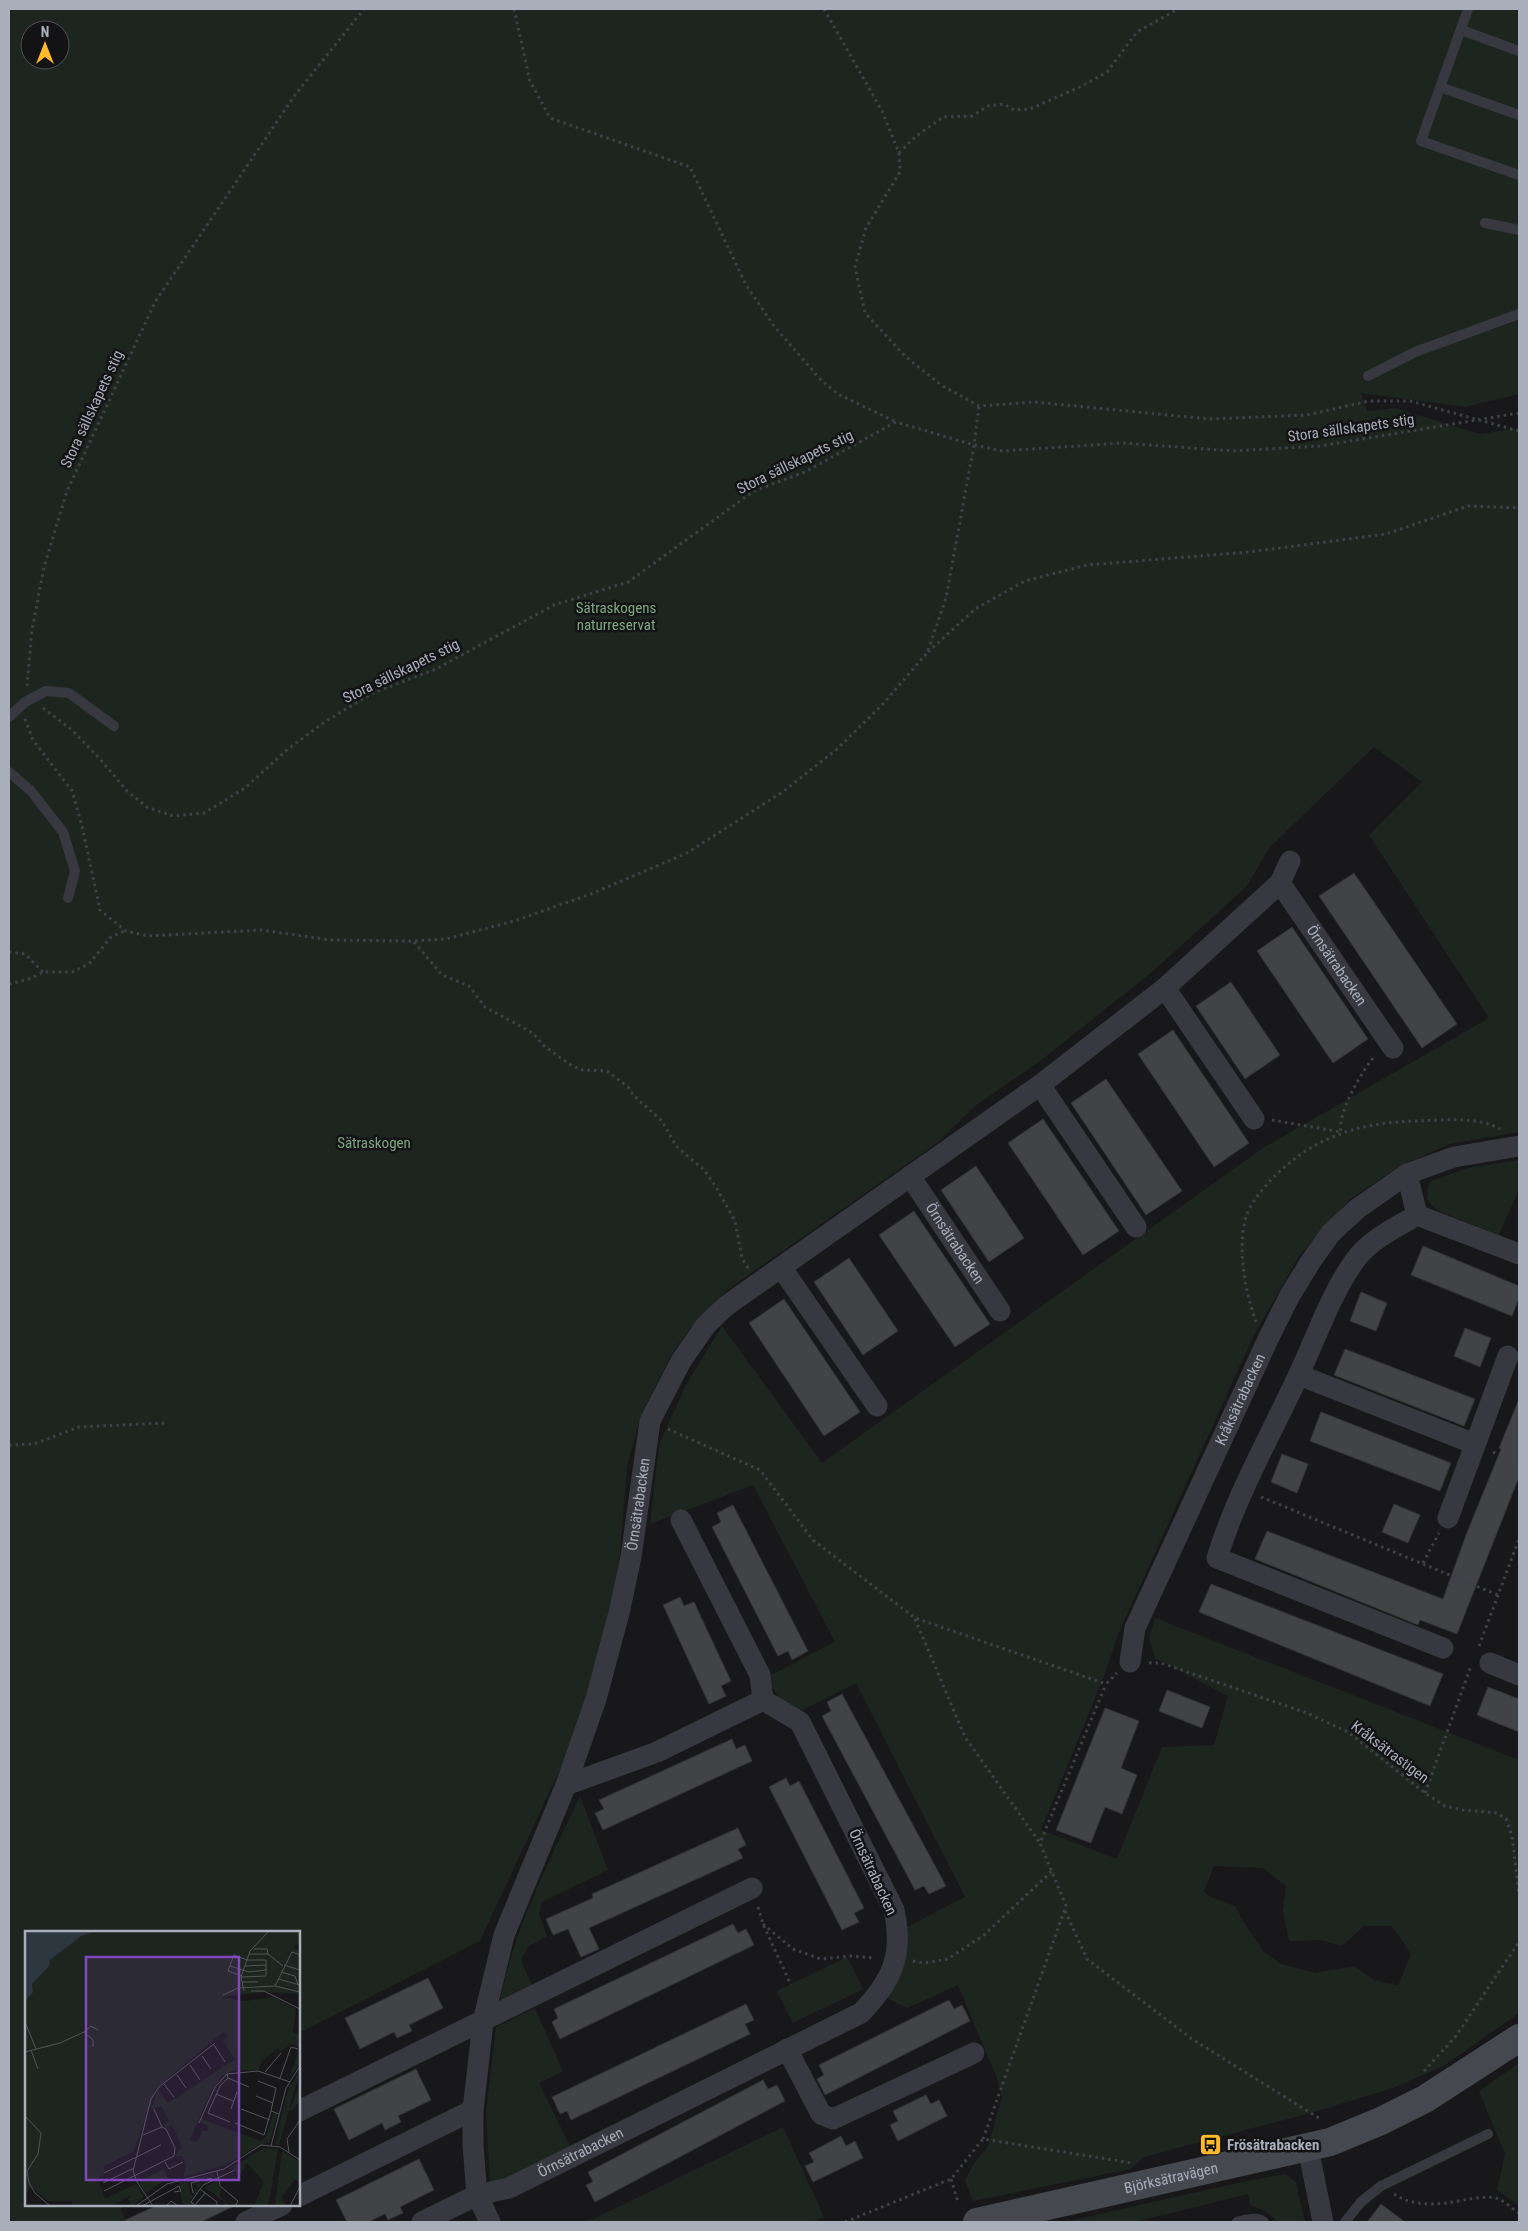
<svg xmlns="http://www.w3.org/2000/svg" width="1528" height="2231" font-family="'Roboto Condensed',sans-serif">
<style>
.green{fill:#1d261e;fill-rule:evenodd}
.building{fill:#424347;stroke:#323237}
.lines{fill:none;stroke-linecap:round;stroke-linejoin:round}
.path{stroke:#3e4147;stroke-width:3;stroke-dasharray:2.5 4;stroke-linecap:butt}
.lane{stroke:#383940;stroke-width:10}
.street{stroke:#383940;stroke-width:21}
.secondary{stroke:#464850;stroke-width:28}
.labels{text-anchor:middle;stroke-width:5;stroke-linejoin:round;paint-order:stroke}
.street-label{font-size:15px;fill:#a9aebb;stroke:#131315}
.park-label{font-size:15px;fill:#7ea881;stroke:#131315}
.poi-label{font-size:15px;font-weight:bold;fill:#a9aebb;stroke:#131315;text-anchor:start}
.inset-road{fill:none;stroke:#52545a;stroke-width:1}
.view{fill:#8446be;fill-opacity:0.15;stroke:#8446be;stroke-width:2.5}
.inset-edge{fill:none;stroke:#a9aebb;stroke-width:2.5}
</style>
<rect width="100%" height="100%" fill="#18181a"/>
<path class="green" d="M 9,9 L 1519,9 L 1519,394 L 1465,407 L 1361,393 L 1367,411 L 1395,408 L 1480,434 L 1519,428 L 1519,1132 L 1450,1144 L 1400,1166 L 1350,1199 L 1299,1256 L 1253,1337 L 1119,1632 L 1105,1674 L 1041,1830 L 1117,1859 L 1162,1747 L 1214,1745 L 1228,1696 L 1155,1658 L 1149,1638 L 1155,1618 L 1519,1760 L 1519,2013 L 1447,2064 L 1393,2088 L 1314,2112 L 1144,2157 L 1131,2169 L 973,2201 L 965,2180 L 975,2162 L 988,2146 L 1002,2097 L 997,2078 L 958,1985 L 907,2008 L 885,1997 L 907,1927 L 965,1897 L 856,1683 L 799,1712 L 778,1697 L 767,1677 L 835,1642 L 753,1485 L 650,1524 L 659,1444 L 687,1383 L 722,1326 L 822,1463 L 1263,1148 L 1489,1018 L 1369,835 L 1422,782 L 1374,747 L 1270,847 L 1246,887 L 1152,972 L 1040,1061 L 975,1106 L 937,1143 L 727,1290 L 696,1321 L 672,1353 L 641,1415 L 627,1466 L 620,1554 L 602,1647 L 567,1754 L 480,1941 L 299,2033 L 299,1932 L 26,1932 L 26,2205 L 129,2205 L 120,2209 L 127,2222 L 9,2222 ZM 30,30 L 60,30 L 60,60 L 30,60 ZM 1214,1866 L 1263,1868 L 1286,1886 L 1283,1911 L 1289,1941 L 1320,1940 L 1342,1946 L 1364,1926 L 1392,1926 L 1411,1954 L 1398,1986 L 1374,1980 L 1354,1966 L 1315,1973 L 1281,1964 L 1265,1953 L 1246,1926 L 1235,1906 L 1210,1897 L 1204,1891 Z
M 1519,1160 L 1519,1189 L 1499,1235 L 1436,1210 L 1427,1200 L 1429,1182 L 1468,1168 Z
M 580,1796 L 608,1870 L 542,1902 L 539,1914 L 547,1936 L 528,1947 L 521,1959 L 533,1989 L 500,2002 C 513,1930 549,1862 580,1796 Z
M 847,1957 L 863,1989 L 793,2023 L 777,1991 Z
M 535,2008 L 563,2071 L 539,2083 L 571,2148 L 506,2182 L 490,2181 L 486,2112 L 496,2027 Z
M 1519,2063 L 1519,2206 L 1497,2190 L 1505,2154 L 1479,2091 Z
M 783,2127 L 824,2217 L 813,2222 L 587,2222 Z
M 1286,2174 L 1296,2183 L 1305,2222 L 1278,2222 L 1265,2211 L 1250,2205 L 1248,2194 L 1134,2222 L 1064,2222 L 1247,2181 Z"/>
<path class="building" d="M 1354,873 L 1457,1024 L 1422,1048 L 1319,896 Z
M 1292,927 L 1368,1039 L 1333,1063 L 1257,951 Z
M 1231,982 L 1280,1055 L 1245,1079 L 1196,1006 Z
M 1173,1030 L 1249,1143 L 1214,1167 L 1138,1054 Z
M 1106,1079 L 1182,1191 L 1146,1215 L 1071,1103 Z
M 1043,1119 L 1119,1231 L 1083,1255 L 1008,1143 Z
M 976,1166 L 1024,1238 L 989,1262 L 941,1190 Z
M 914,1211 L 990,1324 L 955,1347 L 879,1235 Z
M 1423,1246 L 1519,1286 L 1519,1298 L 1512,1316 L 1411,1275 Z
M 849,1258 L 898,1331 L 863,1355 L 814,1282 Z
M 1361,1292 L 1387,1303 L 1376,1331 L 1350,1321 Z
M 784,1299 L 860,1412 L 824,1436 L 749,1323 Z
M 1465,1328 L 1491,1338 L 1480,1367 L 1454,1356 Z
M 1345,1349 L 1475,1399 L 1464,1426 L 1334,1375 Z
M 1519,1399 L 1519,1477 L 1457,1634 L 1420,1620 L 1418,1625 L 1255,1559 L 1267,1531 L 1443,1599 L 1466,1535 L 1501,1449 L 1499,1448 Z
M 1321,1412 L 1451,1463 L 1440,1491 L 1310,1441 Z
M 1282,1454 L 1308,1464 L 1297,1493 L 1271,1482 Z
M 1394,1504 L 1420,1515 L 1408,1543 L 1382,1532 Z
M 733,1505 L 808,1651 L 792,1660 L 788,1651 L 778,1656 L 712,1527 L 721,1522 L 717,1513 Z
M 1211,1584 L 1443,1674 L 1430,1706 L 1199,1612 Z
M 680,1597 L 684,1606 L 694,1602 L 731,1681 L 721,1686 L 726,1696 L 709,1704 L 663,1605 Z
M 1488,1687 L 1519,1699 L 1519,1732 L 1477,1715 Z
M 1167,1690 L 1210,1707 L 1202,1728 L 1159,1711 Z
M 842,1694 L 946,1886 L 929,1894 L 924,1886 L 915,1890 L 822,1716 L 831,1711 L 827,1702 Z
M 1105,1708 L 1139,1721 L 1121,1768 L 1137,1775 L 1122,1814 L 1105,1807 L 1091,1843 L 1056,1830 Z
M 732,1739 L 736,1749 L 745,1745 L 752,1761 L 603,1830 L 595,1813 L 604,1809 L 599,1800 Z
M 786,1778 L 790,1786 L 799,1781 L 864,1908 L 854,1913 L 859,1922 L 842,1930 L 769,1787 Z
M 738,1828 L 746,1845 L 738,1849 L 743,1858 L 589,1928 L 599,1949 L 581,1957 L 568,1929 L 553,1935 L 546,1919 L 593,1898 L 592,1894 Z
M 733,1924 L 738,1933 L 746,1929 L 754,1945 L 560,2039 L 552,2022 L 558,2018 L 554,2009 Z
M 428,1978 L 443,2008 L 409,2025 L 412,2031 L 397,2038 L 394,2032 L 360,2049 L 345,2018 Z
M 949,2000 L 954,2009 L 962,2005 L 970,2021 L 825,2095 L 817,2079 L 824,2075 L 819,2065 Z
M 746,2004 L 754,2020 L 745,2024 L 750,2034 L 571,2120 L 567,2111 L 560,2114 L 552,2097 Z
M 416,2069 L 431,2100 L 398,2116 L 401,2122 L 385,2130 L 382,2123 L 349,2140 L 334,2109 Z
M 763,2080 L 768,2089 L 777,2085 L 785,2101 L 595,2202 L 586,2185 L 593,2182 L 588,2172 Z
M 926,2095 L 931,2104 L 939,2100 L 947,2116 L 898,2141 L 890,2125 L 898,2121 L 893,2111 Z
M 841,2136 L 846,2146 L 855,2141 L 863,2158 L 813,2182 L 805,2166 L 814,2162 L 809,2153 Z
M 419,2159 L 434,2190 L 400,2207 L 403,2213 L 388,2220 L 385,2214 L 368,2222 L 347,2222 L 336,2200 Z
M 1381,2204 L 1405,2222 L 1367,2222 Z
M 158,2205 L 236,2205 L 201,2222 L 121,2222 Z"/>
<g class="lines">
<path class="path" d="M 514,9 L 530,81 L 550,118 L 690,167 L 746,285 L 774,326 L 821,380 L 838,394 L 896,422
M 824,9 L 882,111 L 899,153 L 900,172 L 866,228 L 855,267 L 865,313 L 905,356 L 941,385 L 979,406 L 1035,402 L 1209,419 L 1307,415 L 1369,401 L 1410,401 L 1519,431
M 899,153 L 915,137 L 943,117 L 972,116 L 988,106 L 1004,104 L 1014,110 L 1030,109 L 1080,87 L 1107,72 L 1137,32 L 1178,9
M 928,652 L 975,609 L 1025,581 L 1087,565 L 1249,552 L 1386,534 L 1468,506 L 1519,508
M 27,686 L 32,630 L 44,567 L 67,491 L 155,302 L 295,95 L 364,9
M 43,708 L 72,730 L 100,759 L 127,791 L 147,807 L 173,816 L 204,813 L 245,788 L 288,749 L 326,721 L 373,693 L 436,669 L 554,605 L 628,582 L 754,491 L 805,472 L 896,422 L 974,445 L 1002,451 L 1122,443 L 1233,451 L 1320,446 L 1519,413
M 25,719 L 33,740 L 72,791 L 82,826 L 100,910 L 126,931 L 148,936 L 262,930 L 330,940 L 413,941 L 446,939 L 514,921 L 591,894 L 687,853 L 784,791 L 837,749 L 882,705 L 927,653 L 946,598 L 974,445 L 979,406
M 414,942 L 442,975 L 469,986 L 485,1007 L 533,1033 L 543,1045 L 572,1066 L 583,1070 L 607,1071 L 628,1087 L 633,1095 L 662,1121 L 676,1146 L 704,1170 L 716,1187 L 735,1221 L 742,1258 L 748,1268
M 9,952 L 25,954 L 43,972
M 9,984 L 29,979 L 43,972 L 72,972 L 89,964 L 111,937 L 125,931
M 1272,1120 L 1341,1132 C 1336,1116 1363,1068 1375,1056
M 1256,1322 C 1245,1290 1237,1250 1246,1217 C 1250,1203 1262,1190 1271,1180 C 1312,1137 1360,1122 1418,1121 C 1444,1120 1477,1116 1500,1129
M 668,1429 L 760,1470 L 813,1540 L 915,1618 L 1106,1684 L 1117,1673
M 9,1445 L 34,1444 L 79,1427 L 165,1423
M 1493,1452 L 1519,1464
M 1261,1497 L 1498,1595
M 1423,1563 L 1439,1533
M 915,1619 L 965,1737 L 1040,1843
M 1479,1646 L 1519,1539
M 1149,1663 L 1161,1663 L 1307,1713 L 1348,1732 L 1425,1793 L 1445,1806 L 1463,1810 L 1497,1813 L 1506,1819 L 1512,1836 L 1519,1894
M 1425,1793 L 1471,1666
M 758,1907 L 763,1924 L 791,1985
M 1065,1911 L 1087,1959 L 1192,2039 L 1322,2120
M 763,1924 L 793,1949 L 821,1959 L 850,1956 L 875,1958
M 913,1961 L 924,1963 L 948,1959 L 984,1935 L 1052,1871
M 1424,2071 L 1456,2036 L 1519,1942
M 983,2139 L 1066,1906 L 1040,1843 L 1106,1684
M 951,2179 L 958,2202
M 1394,2194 C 1417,2209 1444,2204 1469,2199 C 1477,2198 1489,2196 1496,2198 C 1504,2200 1512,2209 1519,2213
M 845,2222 L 951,2179 L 983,2139 L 1132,2163"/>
<path class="lane" d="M 1468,9 L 1421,141 L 1519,175
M 1461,30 L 1519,51
M 1440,87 L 1519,115
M 1485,223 L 1519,230
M 1368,376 L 1415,352 L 1519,314
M 9,717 L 25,702 L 46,691 L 69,693 L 114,726
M 9,772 L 31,791 L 63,832 L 75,871 L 68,898
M 1237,2222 C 1246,2220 1256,2216 1264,2222
M 1345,2222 L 1361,2202 L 1381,2186 L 1488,2134"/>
<g class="street">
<path id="s1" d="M 1280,883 L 1393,1048"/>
<path d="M 1165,988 L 1254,1119"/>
<path d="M 1040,1085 L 1136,1227"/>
<path d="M 1407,1174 L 1417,1215 C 1397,1227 1371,1239 1356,1259 C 1331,1293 1317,1336 1299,1374 C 1271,1435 1237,1493 1217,1558 L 1443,1648"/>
<path id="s2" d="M 910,1176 L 1000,1311"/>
<path d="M 1417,1215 L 1519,1254"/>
<path d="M 781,1267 L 877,1406"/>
<path d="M 1299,1375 L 1475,1444"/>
<path d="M 1448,1518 L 1508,1356"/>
<path d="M 681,1520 L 760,1675 L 763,1700"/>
<path id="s3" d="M 1130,1662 L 1135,1628 L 1270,1335 L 1289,1297 L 1311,1261 L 1331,1233 L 1357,1209 L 1407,1174 L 1454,1157 L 1519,1146"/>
<path d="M 1490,1663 L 1519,1675"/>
<path d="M 787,2049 L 821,2114 L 833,2119 L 974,2053"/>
<path d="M 299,2111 L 752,1888"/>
<path d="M 1308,2148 L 1323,2222"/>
<path d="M 299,2196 L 473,2110"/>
<path d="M 246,2222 L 282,2205"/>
<path id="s4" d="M 422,2222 L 477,2195 L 509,2188 L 861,2013 C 892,1981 904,1955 894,1910 L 800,1722 L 763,1700 L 657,1752 L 566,1785"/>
<path id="s5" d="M 490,2222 L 477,2195 L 473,2145 L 473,2110 L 483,2022 L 504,1935 L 566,1785 L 596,1699 L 619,1613 L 631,1557 L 650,1421 L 681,1361 L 706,1325 L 726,1306 L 1040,1085 L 1165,988 L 1280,883 L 1290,861"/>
</g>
<path class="secondary" id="s6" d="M 977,2222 L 1330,2142 L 1381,2121 L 1425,2099 L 1519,2038"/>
</g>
<defs>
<symbol id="bus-square" viewBox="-11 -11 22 22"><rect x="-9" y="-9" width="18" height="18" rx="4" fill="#ffb92b" stroke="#131315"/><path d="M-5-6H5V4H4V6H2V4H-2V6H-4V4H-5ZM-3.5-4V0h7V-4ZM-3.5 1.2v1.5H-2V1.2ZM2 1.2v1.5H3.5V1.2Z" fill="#111"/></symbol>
</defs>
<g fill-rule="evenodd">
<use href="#bus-square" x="1198" y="2132" width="25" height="25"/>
</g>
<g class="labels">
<g class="street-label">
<text transform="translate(92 409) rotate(-65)" y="5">Stora sällskapets stig</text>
<text transform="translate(1351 428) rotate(-8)" y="5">Stora sällskapets stig</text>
<text transform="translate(795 462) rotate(-26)" y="5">Stora sällskapets stig</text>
<text transform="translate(401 671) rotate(-26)" y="5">Stora sällskapets stig</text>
<text dy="5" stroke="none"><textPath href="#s1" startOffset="100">Örnsätrabacken</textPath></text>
<text dy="5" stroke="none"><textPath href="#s2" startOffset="81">Örnsätrabacken</textPath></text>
<text dy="5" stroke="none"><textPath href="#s3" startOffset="286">Kråksätrabacken</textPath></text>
<text dy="5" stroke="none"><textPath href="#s5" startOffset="746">Örnsätrabacken</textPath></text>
<text transform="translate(1390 1752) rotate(37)" y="5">Kråksätrastigen</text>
<text transform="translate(873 1872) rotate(65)" y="5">Örnsätrabacken</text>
<text dy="5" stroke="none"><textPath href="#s4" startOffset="174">Örnsätrabacken</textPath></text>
<text dy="5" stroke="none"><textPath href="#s6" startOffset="199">Björksätravägen</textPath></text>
</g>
<g class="park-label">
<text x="616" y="613">Sätraskogens<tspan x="616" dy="17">naturreservat</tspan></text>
<text x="374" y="1148">Sätraskogen</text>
</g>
<g class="poi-label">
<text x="1227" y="2150">Frösätrabacken</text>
</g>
</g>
<g transform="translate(25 1931)">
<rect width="275" height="275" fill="#18181a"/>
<path d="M 30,0 L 275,0 L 275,11 L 268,17 L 275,19 L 275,63 L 240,61 L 197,66 L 219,70 L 249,66 L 271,78 L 268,101 L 275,104 L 275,132 L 263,149 L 275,117 L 267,113 L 256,120 L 253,117 L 237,130 L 233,139 L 206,140 L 196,146 L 186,160 L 165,209 L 173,211 L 177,200 L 182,200 L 184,195 L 177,192 L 176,188 L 236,210 L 241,205 L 249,182 L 252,183 L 245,211 L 231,216 L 200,234 L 158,246 L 161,235 L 157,225 L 150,225 L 157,215 L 147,194 L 141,197 L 138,193 L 144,190 L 136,175 L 126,178 L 133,158 L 143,172 L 210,128 L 198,110 L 203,104 L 198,101 L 131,158 L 109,220 L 79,235 L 79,244 L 73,247 L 80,268 L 111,253 L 119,266 L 107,275 L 103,268 L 107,264 L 86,275 L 47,275 L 47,270 L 23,270 L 6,255 L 0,265 L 0,30 ZM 275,139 L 254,214 L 250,213 L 262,161 ZM 275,153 L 275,169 L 267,180 L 264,180 ZM 239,217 L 253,218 L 248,247 L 245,249 L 248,249 L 243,275 L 229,275 L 239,251 L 222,232 L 213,247 L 209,235 ZM 257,220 L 275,231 L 275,252 L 268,247 L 269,250 L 256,267 L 262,275 L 250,275 ZM 139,238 L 143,247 L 121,262 L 114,251 ZM 189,243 L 192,248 L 185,245 L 163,251 L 166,265 L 170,262 L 169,257 L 173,258 L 172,254 L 167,254 L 186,249 L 176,253 L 175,256 L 165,270 L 170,275 L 161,275 L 157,271 L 154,251 ZM 192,251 L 197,260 L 194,264 L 205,275 L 198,275 L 200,271 L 179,256 Z" fill="#1d261e"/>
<path d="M 0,0 L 71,0 L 56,5 L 25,29 L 24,35 L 7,53 L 8,61 L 0,71 Z" fill="#2c3740"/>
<path class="inset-road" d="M 224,23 L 243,23 L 242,18 L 229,18M 243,23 L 258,35M 259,34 L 275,39M 205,35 L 224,41 L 241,39M 220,35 L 241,34M 256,41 L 270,45 L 273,54M 216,46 L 241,45 L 241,29 L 222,29 L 209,24 L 203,40 L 217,45M 253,48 L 275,54M 217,51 L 233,51M 250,55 L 267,21 L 275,24M 219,60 L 216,46 L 225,20 L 243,1M 226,60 L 239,60 L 275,78M 198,64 L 213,57 L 250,55 L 275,61M 0,91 L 11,118M 59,101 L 66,95 L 73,99M 189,114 L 200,131M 6,119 L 13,138M 0,121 L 35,112 L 59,101 L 68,109 L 68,116M 177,125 L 186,138M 165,134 L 175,149M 240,141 L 256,122M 202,143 L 203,147 L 195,155 L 183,182 L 205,191M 152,144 L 161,157M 203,147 L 224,156M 255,147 L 266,116 L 273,118M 233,150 L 251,157 L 246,180M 139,153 L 149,166M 191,163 L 208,170M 231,165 L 248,172M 129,178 L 137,196M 206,178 L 212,161M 216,178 L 245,189M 0,185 L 16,202 L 13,223 L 2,240 L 4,252 L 10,262 L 25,275M 174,192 L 190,156 L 202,143 L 233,140 L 265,151M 210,192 L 239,204 L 246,180 L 254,183M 246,215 L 261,157 L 275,135M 264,221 L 262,208 L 275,189M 140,231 L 144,238 L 158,231M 192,240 L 195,255 L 213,270 L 210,275M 79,242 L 136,214M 78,252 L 109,237M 175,258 L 192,271 L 192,275M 79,260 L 149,225 L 150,217 L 141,198 L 137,196 L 118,204M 168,262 L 166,252 L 186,247 L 189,250M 170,274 L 180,262M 111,275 L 142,253 L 199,238 L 236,214 L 255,216 L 275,229M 117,275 L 154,255 L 156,260 L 149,261M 128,275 L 112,251 L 108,240 L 126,168 L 134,156 L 190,112M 141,275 L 146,270 L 153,275M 171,275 L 166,271 L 178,254 L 210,239M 265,275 L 275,256"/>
<path class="view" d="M 61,26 L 214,26 L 214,249 L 61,249 Z"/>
<rect width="275" height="275" class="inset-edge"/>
</g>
<rect width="1528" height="2231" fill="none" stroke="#a9aebb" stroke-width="20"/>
<g transform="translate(45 45)"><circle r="24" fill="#131315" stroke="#4f5157"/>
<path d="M0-4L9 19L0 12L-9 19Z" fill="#ffb92b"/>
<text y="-8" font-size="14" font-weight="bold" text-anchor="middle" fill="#a9aebb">N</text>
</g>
</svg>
